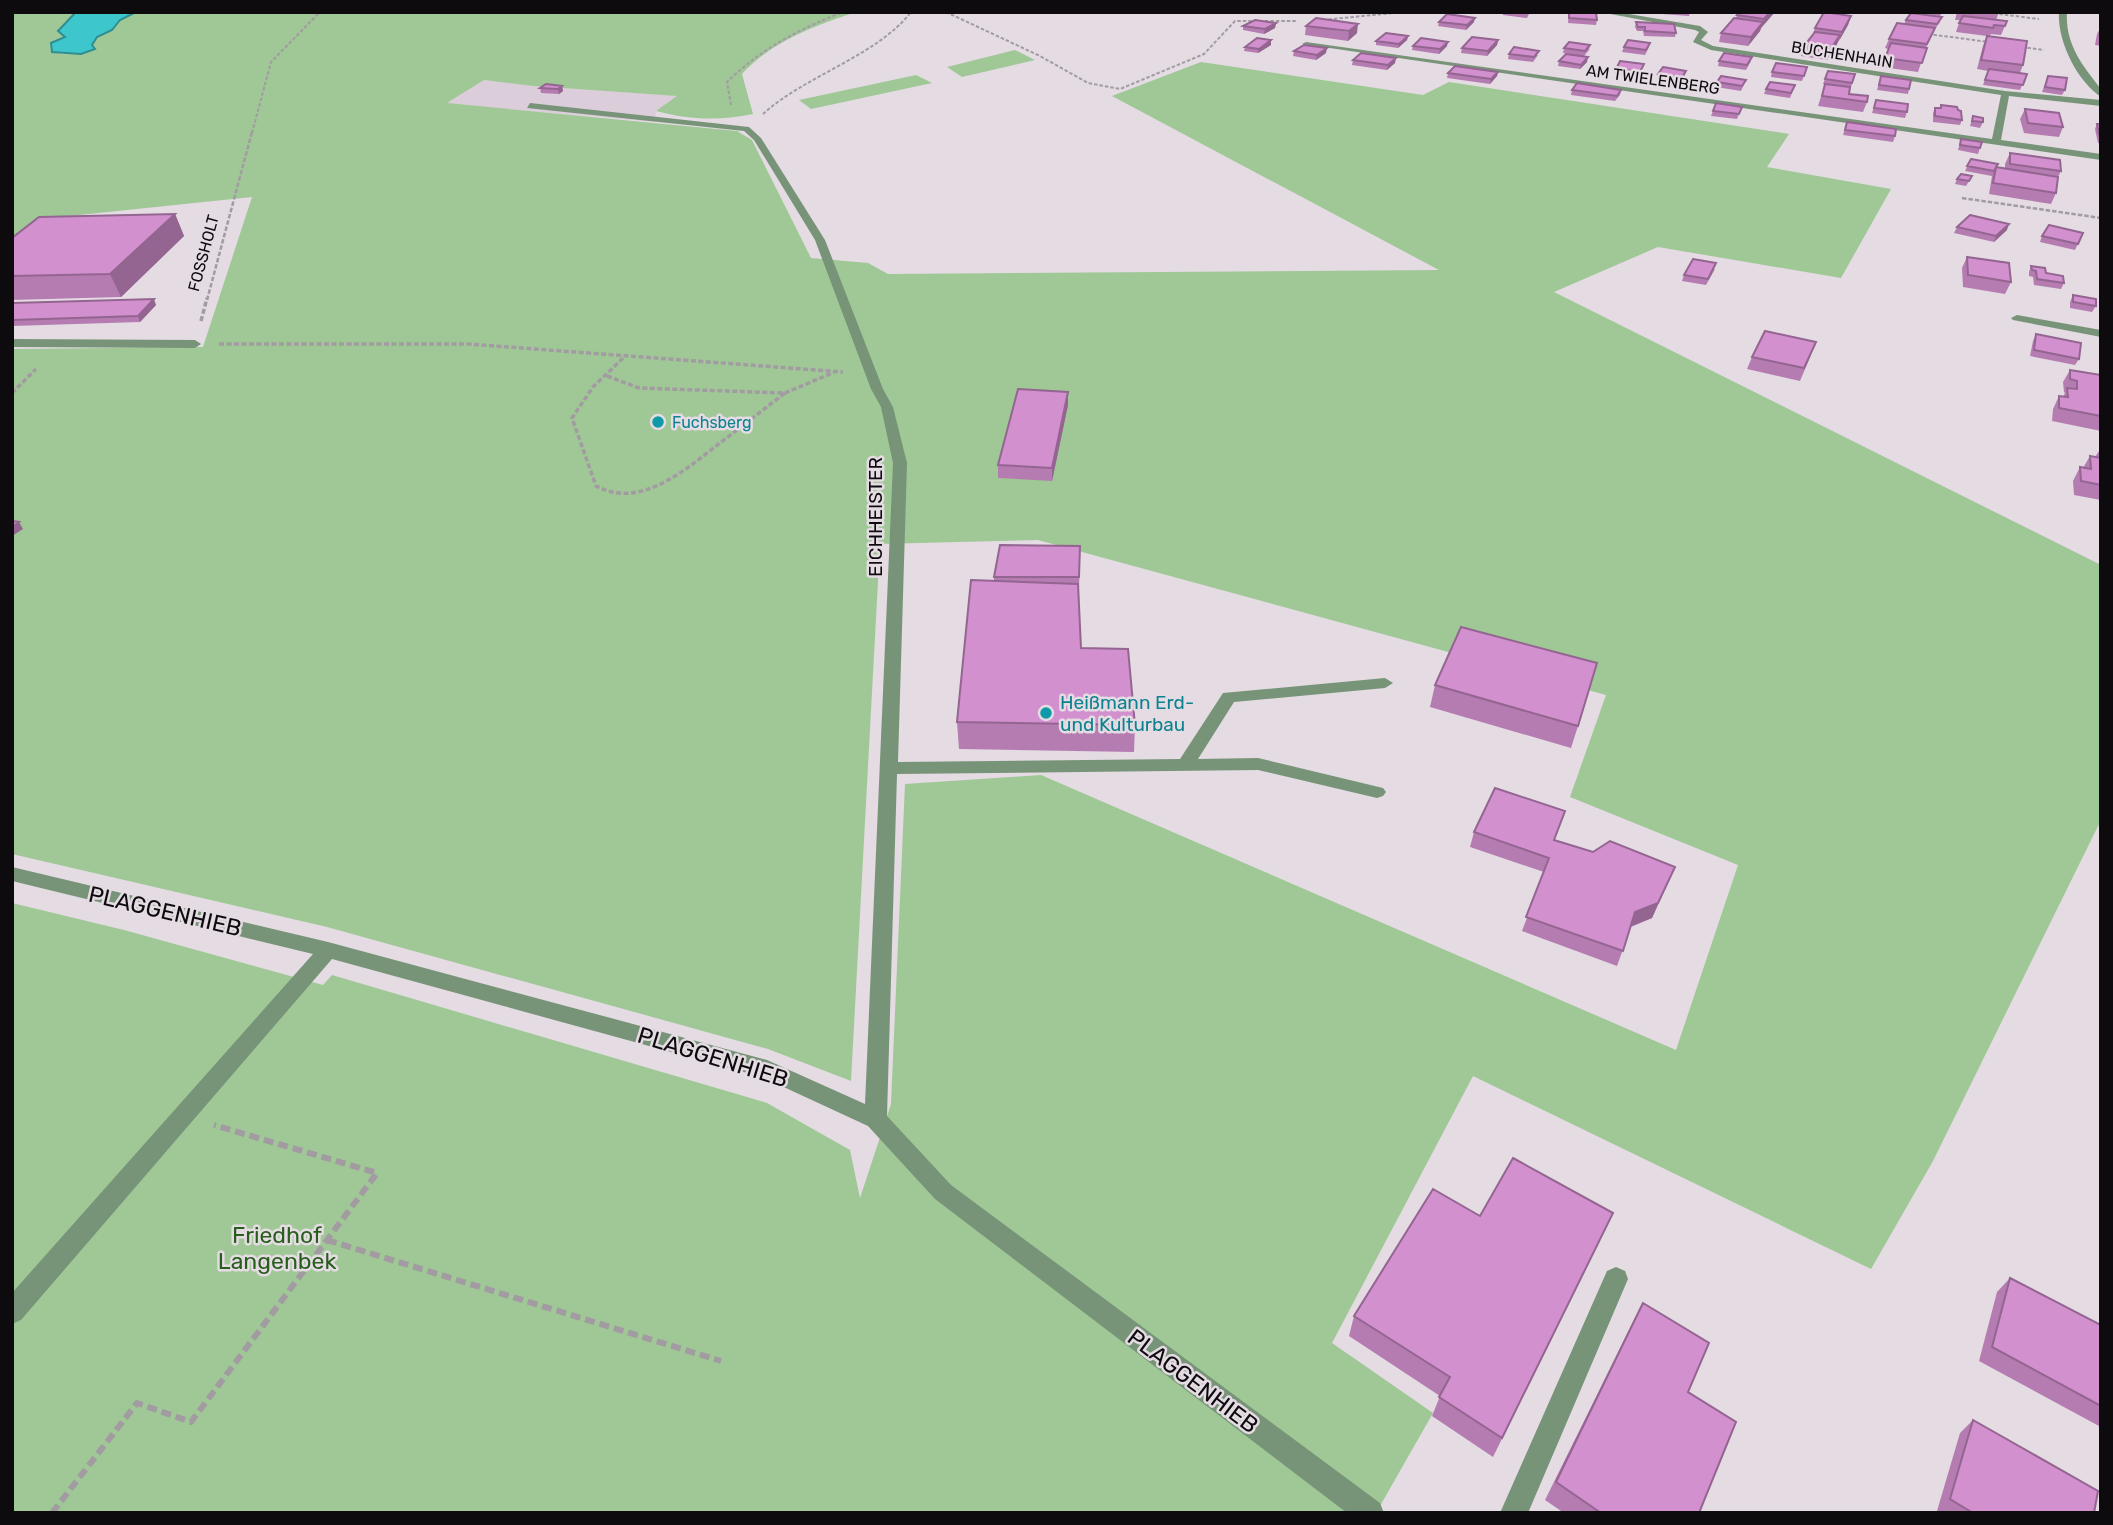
<svg xmlns="http://www.w3.org/2000/svg" width="2113" height="1525" font-family="Rubik,sans-serif">
<style>
.built{fill:#dccddb}
.green{fill:#9fc896}
.water{fill:#3dc6cb;stroke:#2f8e92;stroke-width:2}
.lines{fill:none;stroke-linecap:round;stroke-linejoin:round}
.path-far3{stroke:#a29ba1;stroke-width:2;stroke-dasharray:3.5 2;stroke-linecap:butt}
.path-far2{stroke:#a29ba1;stroke-width:2.5;stroke-dasharray:4.5 2;stroke-linecap:butt}
.path-far1{stroke:#a29ba1;stroke-width:3.5;stroke-dasharray:5 2.5;stroke-linecap:butt}
.path{stroke:#a29ba1;stroke-width:6;stroke-dasharray:10 5;stroke-linecap:butt}
.minor{fill:#789478;fill-rule:evenodd}
.wall{fill:#b57cb1}
.shaded-wall{fill:#936590}
.building{fill:#d290ce;stroke:#936590;stroke-width:2}
.culture-dot{fill:#0f9aa8;stroke:#e4dbe3;stroke-width:2.5}
.labels{text-anchor:middle;stroke-width:5;stroke-linejoin:round;paint-order:stroke}
.far-street-label{font-size:16px;fill:#0e0b0e;stroke:#e4dbe3}
.far-culture-label{font-size:16px;fill:#0d838f;stroke:#e4dbe3;text-anchor:start}
.street-label{font-size:19px;fill:#0e0b0e;stroke:#e4dbe3}
.culture-label{font-size:19px;fill:#0d838f;stroke:#e4dbe3;text-anchor:start}
.near-street-label{font-size:23px;fill:#0e0b0e;stroke:#e4dbe3}
.near-park-label{font-size:23px;fill:#275e1b;stroke:#e4dbe3}
</style>
<rect width="100%" height="100%" fill="#e4dbe3"/>
<path class="built" d="M 484,80 L 533,86 L 679,96 L 656,111 L 655,122 L 446,104 Z"/>
<path class="green" d="M 12,12 L 82,12 L 75,13 L 58,31 L 66,37 L 52,52 C 67,56 80,54 94,49 L 92,45 L 97,37 L 112,30 L 120,20 L 136,12 L 856,12 C 814,26 772,41 742,74 L 753,114 C 717,121 691,120 656,111 L 677,96 L 533,86 L 484,80 L 447,103 L 737,131 L 752,140 L 811,258 L 868,263 L 888,274 L 1439,270 L 1112,96 L 1201,62 L 1423,95 L 1449,82 L 1789,134 L 1767,167 L 1891,189 L 1841,278 L 1658,247 L 1554,292 L 2101,565 L 2101,820 L 1933,1161 L 1871,1269 L 1473,1076 L 1332,1343 L 1433,1413 L 1376,1513 L 12,1513 L 12,903 L 124,930 L 323,985 L 332,975 L 767,1103 L 850,1150 L 860,1198 L 891,1104 L 905,784 L 1041,775 L 1676,1050 L 1738,865 L 1570,797 L 1606,695 L 1038,540 L 880,544 L 851,1081 L 768,1049 L 327,927 L 12,854 L 12,349 L 203,347 L 252,197 L 50,218 L 12,256 Z
M 1015,50 L 1035,60 L 962,77 L 947,67 Z
M 916,75 L 932,83 L 811,109 L 799,100 Z"/>
<path class="water" d="M 136,12 L 120,20 L 112,30 L 97,37 L 92,45 L 95,49 L 81,54 L 52,52 L 51,43 L 65,37 L 58,31 L 75,13 Z"/>
<g class="lines">
<path class="path-far3" d="M 946,12 L 1040,56 L 1088,83 L 1120,89 L 1204,54 L 1235,21 L 1297,21
M 1983,12 L 2039,19
M 1323,20 L 1403,12
M 1928,34 L 1989,42
M 2022,47 L 2044,50
M 731,105 L 727,82 C 761,49 799,29 843,12
M 763,114 C 806,75 877,56 911,12
M 252,133 L 271,62 L 320,12"/>
<path class="path-far2" d="M 1962,198 L 2101,218
M 207,300 L 252,132"/>
<path class="path-far1" d="M 201,321 L 207,298
M 219,344 L 468,344 L 843,372
M 623,358 L 593,387 L 572,418 L 596,486 C 641,510 686,469 720,443 C 742,426 763,410 785,393
M 607,376 L 639,388 L 785,393 L 837,371
M 12,393 L 36,369"/>
<path class="path" d="M 327,1240 L 721,1361
M 52,1513 L 137,1403 L 191,1422 L 377,1173 L 214,1125"/>
<path class="minor" d="M 1600,12 L 1617,12 L 1700,26 L 1708,32 L 1701,40 L 1713,46 L 2005,91 L 2101,100 L 2101,106 L 2009,96 L 2001,140 L 2101,154 L 2101,160 L 1302,44 L 1306,42 L 1992,139 L 2001,95 L 1711,50 L 1693,42 L 1699,32 L 1695,30 Z
M 2059,12 L 2067,12 C 2065,44 2082,65 2101,89 L 2101,97 C 2077,81 2057,41 2059,12 Z
M 530,103 L 749,127 L 761,138 L 825,240 L 883,389 L 893,407 L 907,463 L 898,762 L 1180,759 L 1223,693 L 1385,678 L 1393,683 L 1385,688 L 1234,702 L 1198,759 L 1258,758 L 1383,788 L 1386,792 L 1383,796 L 1377,798 L 1258,770 L 897,774 L 887,1116 L 951,1185 L 1380,1503 L 1384,1513 L 1347,1513 L 935,1199 L 868,1126 L 762,1077 L 332,959 L 21,1320 L 12,1324 L 12,1293 L 313,954 L 12,881 L 12,867 L 328,942 L 767,1060 L 865,1104 L 893,463 L 881,407 L 871,389 L 815,240 L 754,140 L 744,131 L 527,108 Z
M 2017,315 L 2101,330 L 2101,337 L 2013,320 L 2011,318 Z
M 12,339 L 195,340 L 201,344 L 195,348 L 12,347 Z
M 1616,1267 L 1625,1271 L 1628,1279 L 1528,1513 L 1500,1513 L 1607,1271 Z"/>
</g>
<path class="wall" d="M 1503,12 L 1530,12 L 1527,18 L 1503,15 Z
M 1569,12 L 1597,20 L 1596,25 L 1568,23 Z
M 1661,12 L 1690,12 L 1689,16 L 1662,14 Z
M 1911,12 L 1942,12 L 1940,16 Z
M 1957,12 L 1999,12 L 1996,20 L 2007,21 L 2001,35 L 1991,34 L 1989,37 L 2023,65 L 2020,73 L 2027,74 L 2020,90 L 1983,85 L 1988,71 L 1977,69 L 1983,46 L 1987,36 L 1956,32 L 1960,20 L 1955,20 Z
M 1774,13 L 1761,28 L 1760,31 L 1748,46 L 1719,42 L 1721,33 L 1736,18 L 1737,15 Z
M 1851,16 L 1848,25 L 1837,44 L 1827,60 L 1801,56 L 1804,46 L 1812,36 L 1815,28 Z
M 1906,20 L 1940,22 L 1935,29 L 1926,48 L 1918,72 L 1881,67 L 1888,49 L 1885,48 L 1889,39 L 1904,24 Z
M 1439,22 L 1474,22 L 1466,30 L 1438,26 Z
M 1636,22 L 1676,33 L 1675,37 L 1644,36 L 1643,31 L 1637,31 L 1635,27 Z
M 1276,23 L 1275,28 L 1264,34 L 1243,30 L 1243,26 Z
M 1306,26 L 1357,33 L 1348,41 L 1305,35 Z
M 2101,27 L 2101,46 L 2095,45 L 2097,34 Z
M 1408,36 L 1407,40 L 1398,48 L 1376,45 L 1376,41 Z
M 1271,40 L 1271,45 L 1258,53 L 1244,51 L 1245,47 Z
M 1498,40 L 1497,45 L 1487,56 L 1461,53 L 1462,48 Z
M 1590,45 L 1589,50 L 1584,56 L 1563,53 L 1564,48 Z
M 1413,46 L 1447,46 L 1439,54 L 1412,50 Z
M 1624,47 L 1649,47 L 1645,55 L 1622,52 Z
M 1294,51 L 1326,53 L 1316,60 L 1293,56 Z
M 1509,54 L 1538,55 L 1533,62 L 1508,59 Z
M 1353,60 L 1395,63 L 1387,70 L 1352,65 Z
M 1559,61 L 1587,62 L 1580,69 L 1558,66 Z
M 1719,61 L 1751,61 L 1746,70 L 1718,66 Z
M 1644,64 L 1639,77 L 1615,74 L 1616,69 Z
M 1807,67 L 1802,81 L 1771,77 L 1772,72 Z
M 1686,71 L 1685,76 L 1680,83 L 1657,79 L 1658,74 Z
M 1828,71 L 1855,74 L 1849,94 L 1867,102 L 1863,112 L 1818,106 L 1825,84 L 1827,85 L 1823,84 Z
M 1498,72 L 1497,76 L 1490,84 L 1447,78 L 1448,73 Z
M 1881,76 L 1909,89 L 1908,94 L 1877,90 Z
M 2048,76 L 2065,90 L 2062,95 L 2042,92 Z
M 1746,80 L 1741,91 L 1716,87 L 1717,82 Z
M 1795,85 L 1790,98 L 1764,94 L 1766,89 Z
M 562,86 L 563,91 L 559,94 L 541,93 L 540,88 Z
M 1572,90 L 1621,90 L 1620,95 L 1615,101 L 1571,95 Z
M 1876,100 L 1907,112 L 1905,118 L 1872,113 Z
M 1716,103 L 1742,107 L 1737,119 L 1711,116 Z
M 1941,105 L 1958,110 L 1962,120 L 1960,125 L 1933,122 L 1933,113 L 1935,108 L 1940,108 Z
M 2025,109 L 2063,127 L 2059,137 L 2024,133 L 2020,119 Z
M 1973,116 L 1983,122 L 1980,128 L 1970,126 Z
M 1847,122 L 1895,136 L 1893,142 L 1843,135 Z
M 2097,124 L 2101,124 L 2101,144 L 2098,143 L 2095,129 Z
M 1961,139 L 1980,148 L 1978,154 L 1958,150 Z
M 2010,153 L 2061,171 L 2057,179 L 2056,193 L 2051,204 L 1989,194 L 1992,176 L 1965,171 L 1971,159 L 1996,167 L 2005,168 L 2005,164 Z
M 1972,176 L 1966,186 L 1955,184 L 1957,179 Z
M 175,214 L 184,236 L 121,297 L 12,300 L 12,238 Z
M 1957,227 L 2007,230 L 1994,242 L 1954,233 Z
M 2083,233 L 2075,250 L 2040,242 L 2042,236 Z
M 1967,257 L 2011,282 L 2005,294 L 1963,287 L 1962,268 Z
M 2031,266 L 2064,283 L 2061,289 L 2034,285 L 2033,277 L 2029,276 L 2029,272 Z
M 1715,269 L 1706,285 L 1682,281 L 1684,275 Z
M 2073,295 L 2096,306 L 2092,312 L 2070,308 L 2070,302 Z
M 12,303 L 156,305 L 140,322 L 12,326 Z
M 2036,334 L 2079,359 L 2075,365 L 2030,356 L 2033,341 Z
M 1811,355 L 1800,381 L 1747,369 L 1752,357 Z
M 2070,370 L 2101,375 L 2101,431 L 2052,421 L 2053,409 L 2059,396 L 2063,397 L 2065,393 L 2064,392 L 2063,382 Z
M 1068,405 L 1052,481 L 998,478 L 998,465 Z
M 2101,448 L 2101,500 L 2074,495 L 2073,481 L 2080,467 L 2083,468 L 2090,456 L 2095,457 Z
M 1080,546 L 1079,591 L 1078,591 L 1081,648 L 1135,725 L 1134,752 L 959,749 L 957,722 L 994,581 L 994,577 Z
M 1435,685 L 1578,726 L 1571,748 L 1430,707 Z
M 1474,832 L 1555,840 L 1668,882 L 1652,918 L 1631,927 L 1617,966 L 1522,931 L 1544,872 L 1470,847 Z
M 1613,1213 L 1493,1457 L 1432,1416 L 1440,1396 L 1349,1336 L 1354,1316 L 1480,1216 Z
M 2010,1278 L 2101,1325 L 2101,1425 L 2099,1426 L 1979,1361 L 1997,1292 Z
M 1643,1303 L 1688,1392 L 1699,1513 L 1564,1513 L 1545,1500 L 1632,1324 Z
M 1973,1420 L 2094,1513 L 1939,1513 L 1937,1511 L 1960,1433 Z"/>
<path class="shaded-wall" d="M 1770,12 L 1775,12 L 1761,28 L 1760,31 L 1748,46 L 1751,37 Z
M 1851,16 L 1848,25 L 1839,41 L 1842,32 Z
M 1475,18 L 1474,22 L 1466,30 L 1467,25 Z
M 1276,23 L 1275,28 L 1264,34 L 1265,29 Z
M 1358,24 L 1357,33 L 1348,41 L 1349,31 Z
M 1840,35 L 1837,44 L 1827,60 L 1830,50 Z
M 1408,36 L 1407,40 L 1398,48 L 1399,44 Z
M 1271,40 L 1271,45 L 1258,53 L 1259,49 Z
M 1498,40 L 1497,45 L 1487,56 L 1488,51 Z
M 1448,42 L 1447,46 L 1439,54 L 1440,49 Z
M 1327,48 L 1326,53 L 1316,60 L 1317,55 Z
M 1588,57 L 1587,62 L 1580,69 L 1581,65 Z
M 1396,58 L 1395,63 L 1387,70 L 1388,65 Z
M 1498,72 L 1497,76 L 1490,84 L 1491,79 Z
M 562,86 L 563,91 L 559,94 L 558,89 Z
M 175,214 L 184,236 L 121,297 L 110,274 Z
M 2009,224 L 2007,230 L 1994,242 L 1996,236 Z
M 154,299 L 156,305 L 140,322 L 138,316 Z
M 1068,392 L 1068,405 L 1052,481 L 1052,468 Z
M 19,522 L 23,529 L 12,536 L 12,527 Z
M 1675,867 L 1652,918 L 1629,927 L 1635,912 Z"/>
<path class="building" d="M 1569,12 L 1596,13 L 1597,20 L 1569,18 Z
M 1740,12 L 1770,12 L 1764,19 L 1737,15 Z
M 1824,12 L 1851,16 L 1842,32 L 1815,28 Z
M 1911,13 L 1942,17 L 1937,24 L 1906,20 Z
M 1447,14 L 1475,18 L 1467,25 L 1439,22 Z
M 1963,16 L 2007,21 L 2005,26 L 1994,25 L 1993,28 L 1959,23 Z
M 1316,18 L 1358,24 L 1349,31 L 1306,26 Z
M 1734,18 L 1763,22 L 1751,37 L 1721,33 Z
M 1255,20 L 1276,23 L 1265,29 L 1243,26 Z
M 1636,22 L 1674,24 L 1676,33 L 1645,31 L 1645,27 L 1638,27 Z
M 1897,23 L 1935,28 L 1927,44 L 1889,39 Z
M 1815,32 L 1840,35 L 1830,50 L 1804,46 Z
M 1386,33 L 1408,36 L 1399,44 L 1376,41 Z
M 1987,36 L 2027,41 L 2023,65 L 1981,60 Z
M 1472,37 L 1498,40 L 1488,51 L 1462,48 Z
M 1257,38 L 1271,40 L 1259,49 L 1245,47 Z
M 1421,38 L 1448,42 L 1440,49 L 1413,46 Z
M 1628,40 L 1650,43 L 1646,50 L 1624,47 Z
M 1569,42 L 1590,45 L 1585,51 L 1564,48 Z
M 1891,43 L 1927,48 L 1922,63 L 1885,58 Z
M 1304,45 L 1327,48 L 1317,55 L 1294,51 Z
M 1514,47 L 1539,51 L 1534,57 L 1509,54 Z
M 1361,53 L 1396,58 L 1388,65 L 1353,60 Z
M 1724,53 L 1752,57 L 1747,65 L 1719,61 Z
M 1566,54 L 1588,57 L 1581,65 L 1559,61 Z
M 1620,61 L 1644,64 L 1640,72 L 1616,69 Z
M 1776,63 L 1807,67 L 1804,76 L 1772,72 Z
M 1455,66 L 1498,72 L 1491,79 L 1448,73 Z
M 1663,67 L 1686,71 L 1681,78 L 1658,74 Z
M 1989,69 L 2027,74 L 2023,85 L 1985,80 Z
M 1828,71 L 1855,74 L 1852,83 L 1825,79 Z
M 1721,76 L 1746,80 L 1742,86 L 1717,82 Z
M 1881,76 L 1911,80 L 1909,89 L 1879,85 Z
M 2048,76 L 2067,78 L 2065,90 L 2045,87 Z
M 1770,82 L 1795,85 L 1791,93 L 1766,89 Z
M 1577,83 L 1621,90 L 1617,96 L 1572,90 Z
M 546,84 L 562,86 L 558,89 L 540,88 Z
M 1825,84 L 1850,87 L 1849,94 L 1868,96 L 1867,102 L 1822,96 Z
M 1876,100 L 1908,104 L 1907,112 L 1874,108 Z
M 1716,103 L 1742,107 L 1739,114 L 1713,111 Z
M 1941,105 L 1957,107 L 1958,110 L 1961,111 L 1962,120 L 1935,116 L 1935,108 L 1941,108 Z
M 2025,109 L 2059,113 L 2063,127 L 2028,123 Z
M 1973,116 L 1983,118 L 1983,122 L 1972,121 Z
M 1847,122 L 1896,129 L 1895,136 L 1845,130 Z
M 2097,124 L 2101,124 L 2101,138 L 2100,138 Z
M 1961,139 L 1982,142 L 1980,148 L 1960,145 Z
M 2010,153 L 2060,160 L 2061,171 L 2010,164 Z
M 1971,159 L 1998,164 L 1994,171 L 1967,166 Z
M 1996,167 L 2058,177 L 2056,193 L 1993,183 Z
M 1961,174 L 1972,176 L 1969,181 L 1957,179 Z
M 175,214 L 110,274 L 12,276 L 12,238 L 39,217 Z
M 1970,215 L 2009,224 L 1996,236 L 1957,227 Z
M 2049,225 L 2083,233 L 2078,244 L 2042,236 Z
M 1967,257 L 2009,263 L 2011,282 L 1968,275 Z
M 1693,259 L 1716,263 L 1708,279 L 1684,275 Z
M 2031,266 L 2045,268 L 2046,273 L 2063,276 L 2064,283 L 2037,279 L 2036,271 L 2032,270 Z
M 2073,295 L 2096,299 L 2096,306 L 2073,302 Z
M 154,299 L 138,316 L 12,320 L 12,303 Z
M 1765,331 L 1816,342 L 1804,368 L 1752,357 Z
M 2036,334 L 2081,343 L 2079,359 L 2034,350 Z
M 2070,370 L 2101,375 L 2101,416 L 2059,408 L 2059,396 L 2068,397 L 2067,388 L 2077,389 L 2077,381 L 2070,379 Z
M 1018,389 L 1068,392 L 1052,468 L 998,465 Z
M 2090,456 L 2101,458 L 2101,485 L 2081,481 L 2080,467 L 2091,469 Z
M 12,521 L 19,522 L 12,527 Z
M 1000,545 L 1080,546 L 1079,577 L 994,577 Z
M 971,580 L 1078,584 L 1081,648 L 1128,649 L 1135,725 L 957,722 Z
M 1461,627 L 1597,663 L 1578,726 L 1435,685 Z
M 1495,788 L 1565,811 L 1554,840 L 1593,852 L 1610,841 L 1675,867 L 1658,903 L 1635,912 L 1623,951 L 1526,917 L 1549,858 L 1474,832 Z
M 1513,1158 L 1613,1213 L 1502,1438 L 1439,1397 L 1450,1377 L 1354,1316 L 1433,1189 L 1480,1216 Z
M 2010,1278 L 2101,1325 L 2101,1406 L 1992,1347 Z
M 1643,1303 L 1709,1343 L 1688,1392 L 1736,1422 L 1699,1513 L 1601,1513 L 1556,1482 Z
M 1973,1420 L 2098,1491 L 2094,1513 L 1973,1513 L 1950,1499 Z"/>
<g class="culture-dot">
<circle cx="658" cy="422" r="7"/>
<circle cx="1046" cy="713" r="7"/>
</g>
<g class="labels">
<g class="far-street-label">
<text transform="translate(1842 54) rotate(9)" y="6">BUCHENHAIN</text>
<text transform="translate(1653 79) rotate(8)" y="6">AM TWIELENBERG</text>
<text transform="translate(203 253) rotate(-75)" y="6">FOSSHOLT</text>
</g>
<g class="far-culture-label">
<text x="672" y="428">Fuchsberg</text>
</g>
<g class="street-label">
<text transform="translate(875 517) rotate(-90)" y="7">EICHHEISTER</text>
</g>
<g class="culture-label">
<text x="1060" y="709">Heißmann Erd-<tspan x="1060" dy="22">und Kulturbau</tspan></text>
</g>
<g class="near-street-label">
<text transform="translate(165 911) rotate(13)" y="8">PLAGGENHIEB</text>
<text transform="translate(713 1057) rotate(17)" y="8">PLAGGENHIEB</text>
<text transform="translate(1193 1381) rotate(37)" y="8">PLAGGENHIEB</text>
</g>
<g class="near-park-label">
<text x="277" y="1243">Friedhof<tspan x="277" dy="26">Langenbek</tspan></text>
</g>
</g>
<rect width="2113" height="1525" fill="none" stroke="#0e0b0e" stroke-width="28"/>
</svg>
